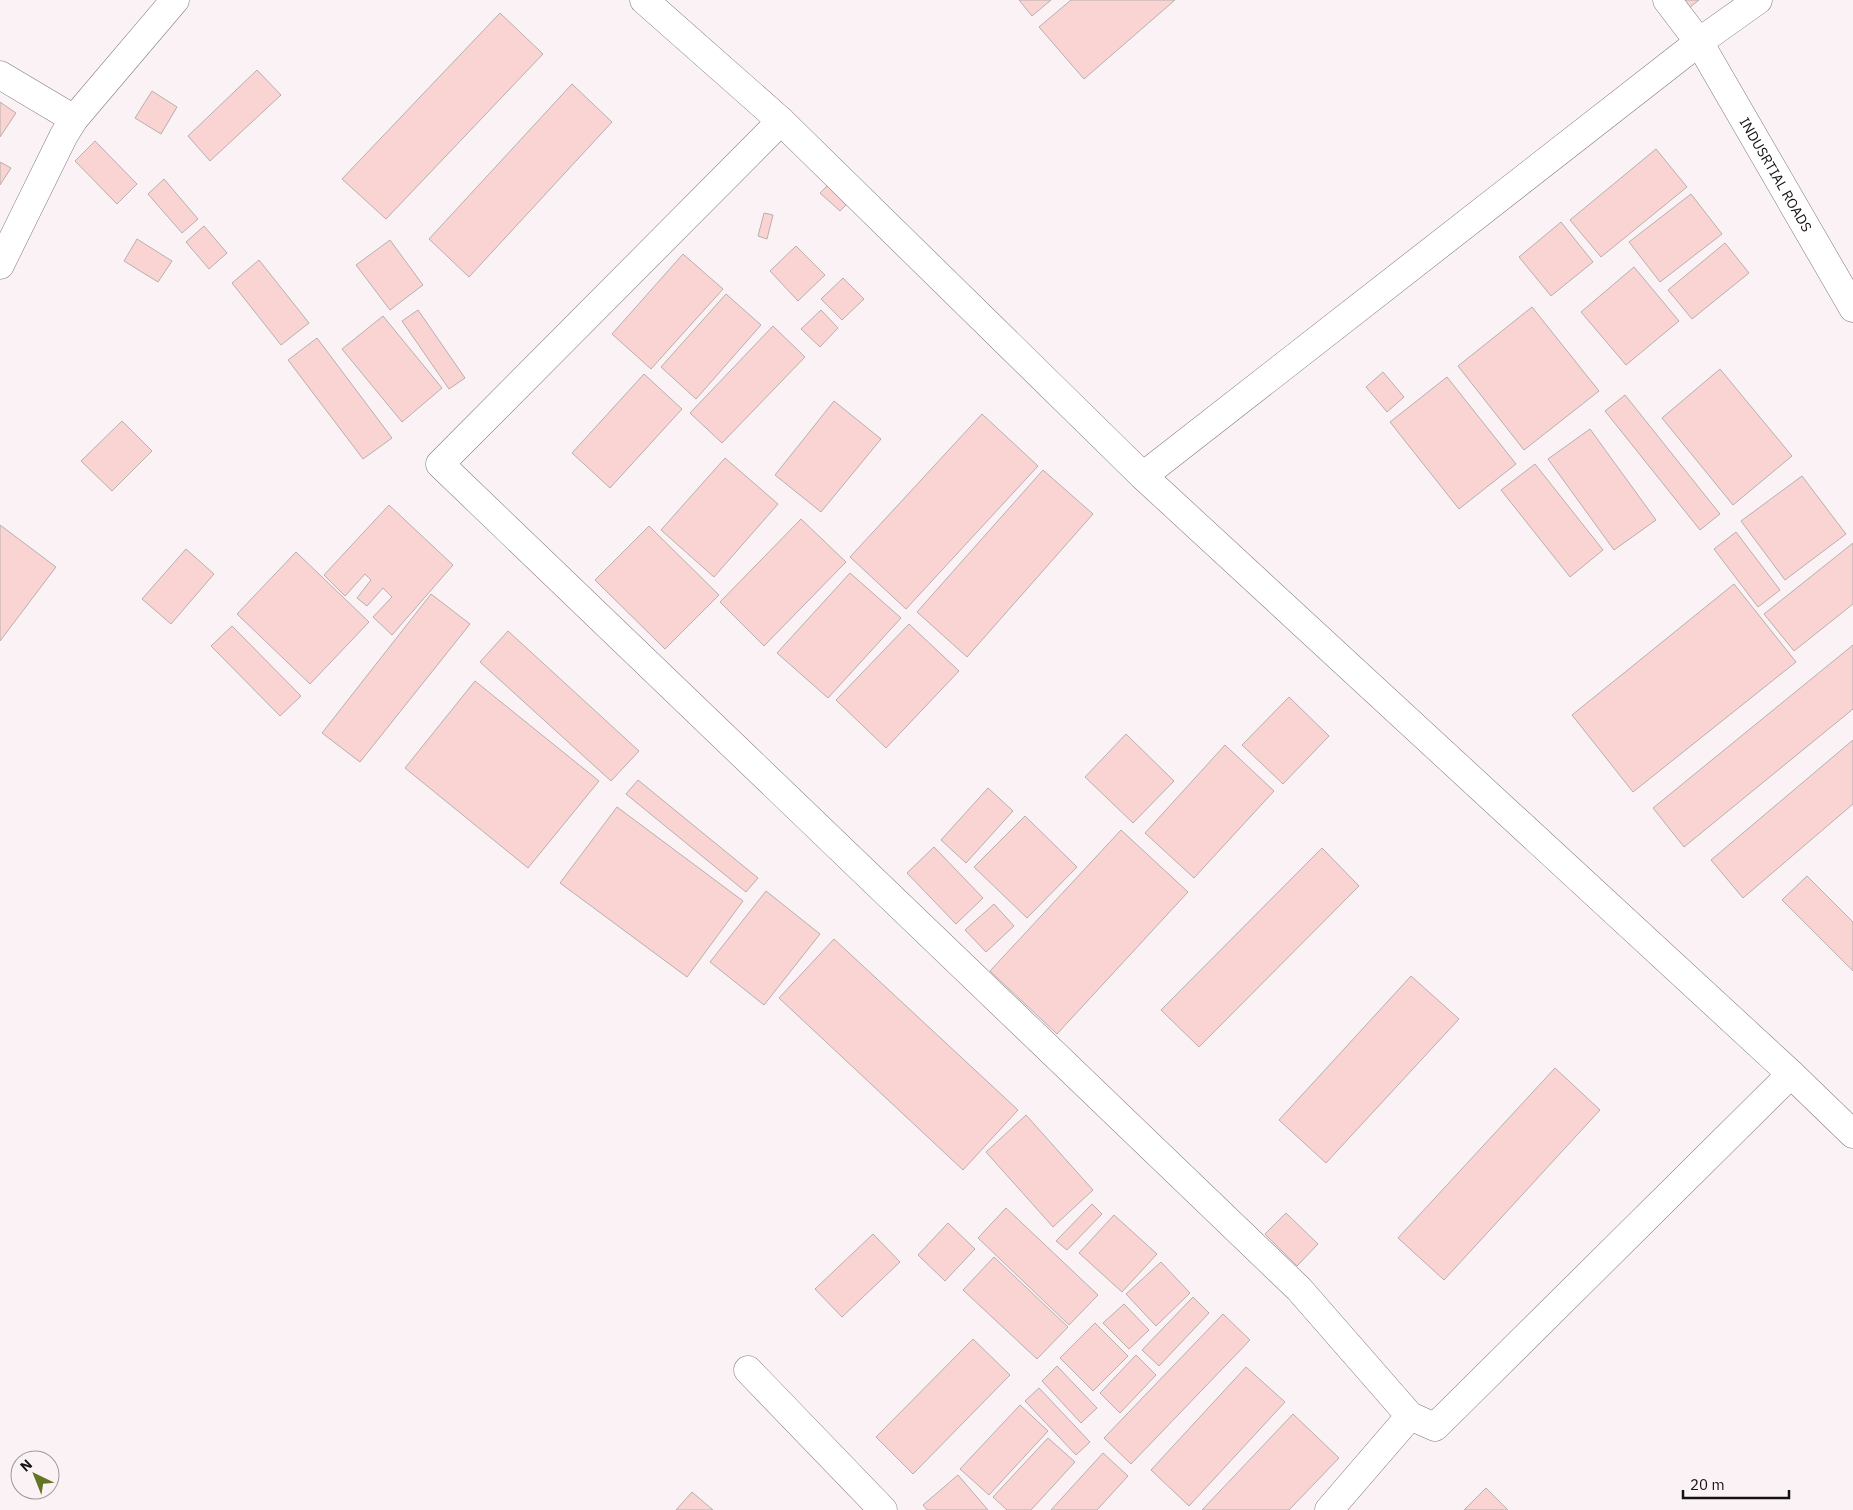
<svg xmlns="http://www.w3.org/2000/svg" width="1853" height="1510" font-family="'IBM Plex Sans',sans-serif">
<style>
.building{fill:#f9d4d3;stroke:#b8afae}
.lines{fill:none;stroke-linecap:round;stroke-linejoin:round}
.street-casing{stroke:#81797c;stroke-width:29}
.street{stroke:#fff;stroke-width:28}
.labels{text-anchor:middle;stroke-width:4;stroke-linejoin:round;paint-order:stroke}
.street-label{font-size:14px;fill:#151213;stroke:#fbf2f5}
</style>
<rect width="100%" height="100%" fill="#fbf2f5"/>
<path class="building" d="M 1019,0 L 1051,0 L 1032,16 Z
M 1071,0 L 1175,0 L 1084,79 L 1039,27 Z
M 1667,0 L 1699,0 L 1679,16 Z
M 500,13 L 543,54 L 386,219 L 342,179 Z
M 257,70 L 281,95 L 210,161 L 188,136 Z
M 572,84 L 612,122 L 469,277 L 429,239 Z
M 152,91 L 177,107 L 161,134 L 135,118 Z
M 0,102 L 16,113 L 0,137 Z
M 95,141 L 137,184 L 117,204 L 75,161 Z
M 1656,149 L 1687,187 L 1601,257 L 1570,220 Z
M 0,162 L 11,168 L 0,185 Z
M 164,179 L 198,219 L 182,233 L 148,194 Z
M 829,184 L 848,203 L 840,211 L 820,193 Z
M 1691,194 L 1722,234 L 1660,282 L 1629,242 Z
M 764,213 L 773,215 L 767,239 L 758,236 Z
M 1561,222 L 1593,262 L 1551,296 L 1519,257 Z
M 204,226 L 227,253 L 209,269 L 186,242 Z
M 137,239 L 172,261 L 158,282 L 124,261 Z
M 390,240 L 423,285 L 390,310 L 356,265 Z
M 1725,243 L 1749,273 L 1692,319 L 1668,290 Z
M 796,246 L 825,275 L 798,301 L 770,271 Z
M 683,254 L 723,289 L 651,369 L 612,334 Z
M 259,260 L 309,323 L 281,345 L 232,283 Z
M 1634,267 L 1679,321 L 1626,365 L 1581,312 Z
M 843,278 L 864,299 L 842,320 L 821,299 Z
M 726,294 L 761,325 L 696,399 L 661,367 Z
M 1532,307 L 1599,391 L 1524,450 L 1458,366 Z
M 418,310 L 465,378 L 449,389 L 402,321 Z
M 821,310 L 838,328 L 820,347 L 801,329 Z
M 383,316 L 442,388 L 402,422 L 342,349 Z
M 773,326 L 805,357 L 722,443 L 690,413 Z
M 317,338 L 392,438 L 363,459 L 288,360 Z
M 1720,369 L 1792,456 L 1733,505 L 1662,418 Z
M 1383,372 L 1404,397 L 1387,412 L 1366,387 Z
M 644,374 L 682,409 L 610,488 L 572,453 Z
M 1447,377 L 1516,464 L 1459,509 L 1390,422 Z
M 1625,395 L 1720,514 L 1700,530 L 1605,411 Z
M 834,401 L 881,439 L 821,512 L 775,475 Z
M 982,414 L 1038,466 L 906,609 L 850,557 Z
M 122,421 L 152,451 L 112,491 L 81,461 Z
M 1590,429 L 1656,520 L 1614,550 L 1548,459 Z
M 725,458 L 778,504 L 714,577 L 661,530 Z
M 1535,464 L 1603,550 L 1570,577 L 1501,490 Z
M 1043,470 L 1093,514 L 967,657 L 917,612 Z
M 1802,476 L 1846,534 L 1785,580 L 1741,521 Z
M 389,505 L 453,565 L 392,635 L 373,617 L 392,597 L 383,588 L 367,606 L 357,598 L 371,580 L 365,574 L 345,596 L 324,575 Z
M 801,519 L 846,562 L 764,646 L 720,602 Z
M 0,525 L 56,567 L 0,641 Z
M 649,526 L 719,595 L 665,649 L 595,580 Z
M 1736,532 L 1780,590 L 1758,607 L 1714,549 Z
M 1853,543 L 1853,604 L 1794,651 L 1764,614 Z
M 186,549 L 214,574 L 171,624 L 142,599 Z
M 296,552 L 369,622 L 310,684 L 237,614 Z
M 850,573 L 901,618 L 828,698 L 777,653 Z
M 1734,584 L 1796,662 L 1633,792 L 1572,715 Z
M 431,594 L 470,624 L 360,762 L 322,733 Z
M 909,624 L 959,671 L 886,748 L 836,700 Z
M 232,626 L 301,696 L 280,716 L 211,646 Z
M 508,631 L 639,751 L 611,781 L 480,662 Z
M 1853,645 L 1853,709 L 1684,847 L 1653,808 Z
M 475,681 L 599,781 L 528,868 L 405,768 Z
M 1289,697 L 1329,736 L 1283,784 L 1242,745 Z
M 1126,734 L 1174,781 L 1133,823 L 1085,777 Z
M 1853,740 L 1853,804 L 1743,898 L 1711,860 Z
M 1225,745 L 1274,791 L 1194,878 L 1145,833 Z
M 638,780 L 758,878 L 746,892 L 626,794 Z
M 988,788 L 1013,811 L 966,863 L 941,840 Z
M 617,807 L 743,901 L 687,977 L 560,883 Z
M 1025,816 L 1077,867 L 1027,918 L 974,867 Z
M 1121,830 L 1188,892 L 1057,1034 L 990,971 Z
M 934,847 L 983,898 L 956,924 L 907,873 Z
M 1322,848 L 1359,886 L 1199,1047 L 1161,1010 Z
M 1807,876 L 1853,922 L 1853,971 L 1782,900 Z
M 766,891 L 820,934 L 764,1005 L 710,962 Z
M 994,904 L 1014,926 L 986,952 L 965,930 Z
M 834,939 L 1018,1110 L 963,1170 L 779,998 Z
M 1411,976 L 1459,1019 L 1326,1163 L 1279,1120 Z
M 1555,1068 L 1600,1110 L 1444,1280 L 1398,1238 Z
M 1026,1115 L 1093,1190 L 1053,1227 L 986,1152 Z
M 1092,1204 L 1102,1214 L 1067,1250 L 1056,1241 Z
M 1006,1208 L 1098,1295 L 1069,1325 L 978,1238 Z
M 1286,1213 L 1318,1244 L 1297,1266 L 1265,1234 Z
M 1114,1215 L 1157,1254 L 1122,1292 L 1079,1253 Z
M 948,1223 L 975,1249 L 945,1281 L 918,1255 Z
M 873,1234 L 900,1262 L 842,1317 L 815,1289 Z
M 994,1257 L 1068,1327 L 1037,1359 L 963,1290 Z
M 1161,1262 L 1190,1293 L 1156,1326 L 1126,1294 Z
M 1193,1297 L 1209,1313 L 1159,1366 L 1142,1350 Z
M 1124,1304 L 1149,1330 L 1129,1349 L 1103,1323 Z
M 1223,1314 L 1250,1340 L 1131,1464 L 1104,1438 Z
M 1095,1323 L 1128,1356 L 1093,1391 L 1060,1358 Z
M 973,1339 L 1010,1375 L 913,1474 L 876,1437 Z
M 1136,1355 L 1156,1375 L 1120,1413 L 1100,1393 Z
M 1057,1366 L 1097,1408 L 1081,1423 L 1042,1381 Z
M 1246,1367 L 1285,1402 L 1189,1506 L 1151,1470 Z
M 1039,1388 L 1090,1442 L 1076,1455 L 1025,1401 Z
M 1020,1405 L 1048,1431 L 989,1495 L 960,1469 Z
M 1293,1414 L 1339,1458 L 1289,1510 L 1202,1510 Z
M 1048,1438 L 1075,1462 L 1031,1510 L 1007,1510 L 993,1497 Z
M 1103,1453 L 1128,1476 L 1097,1510 L 1051,1510 Z
M 958,1475 L 988,1510 L 927,1510 L 923,1505 Z
M 1486,1488 L 1508,1510 L 1464,1510 Z
M 692,1492 L 713,1510 L 676,1510 Z"/>
<g class="lines">
<defs>
<g id="street">
<path d="M 644,0 L 781,121 L 1143,476 L 1699,42 L 1758,0"/>
<path id="s1" d="M 1667,0 L 1699,42 L 1853,308"/>
<path d="M 0,75 L 74,119 L 64,135 L 0,265"/>
<path d="M 74,119 L 175,0"/>
<path d="M 781,121 L 440,464 L 1299,1289 L 1410,1416 L 1435,1427 L 1791,1074 L 1143,476"/>
<path d="M 1791,1074 L 1853,1134"/>
<path d="M 748,1370 L 883,1510"/>
<path d="M 1329,1510 L 1410,1416"/>
</g>
</defs>
<use href="#street" class="street-casing"/>
<use href="#street" class="street"/>
</g>
<g class="labels">
<g class="street-label">
<text dy="5" stroke="none"><textPath href="#s1" startOffset="206">INDUSRTIAL ROADS</textPath></text>
</g>
</g>
<g transform="translate(35 1475) rotate(317)"><circle r="24" fill="#fbf2f5" stroke="#9f989b"/>
<path d="M0-4L9 19L0 12L-9 19Z" fill="#637422"/>
<text y="-8" font-size="14" font-weight="bold" text-anchor="middle" fill="#151213">N</text>
</g>
<path d="M1683 1490v8h106v-8" fill="none" stroke="#151213" stroke-width="2.5"/>
<text x="1690" y="1490" font-size="15" fill="#151213" stroke="#fbf2f5" stroke-width="4" paint-order="stroke">20 m</text>
</svg>
